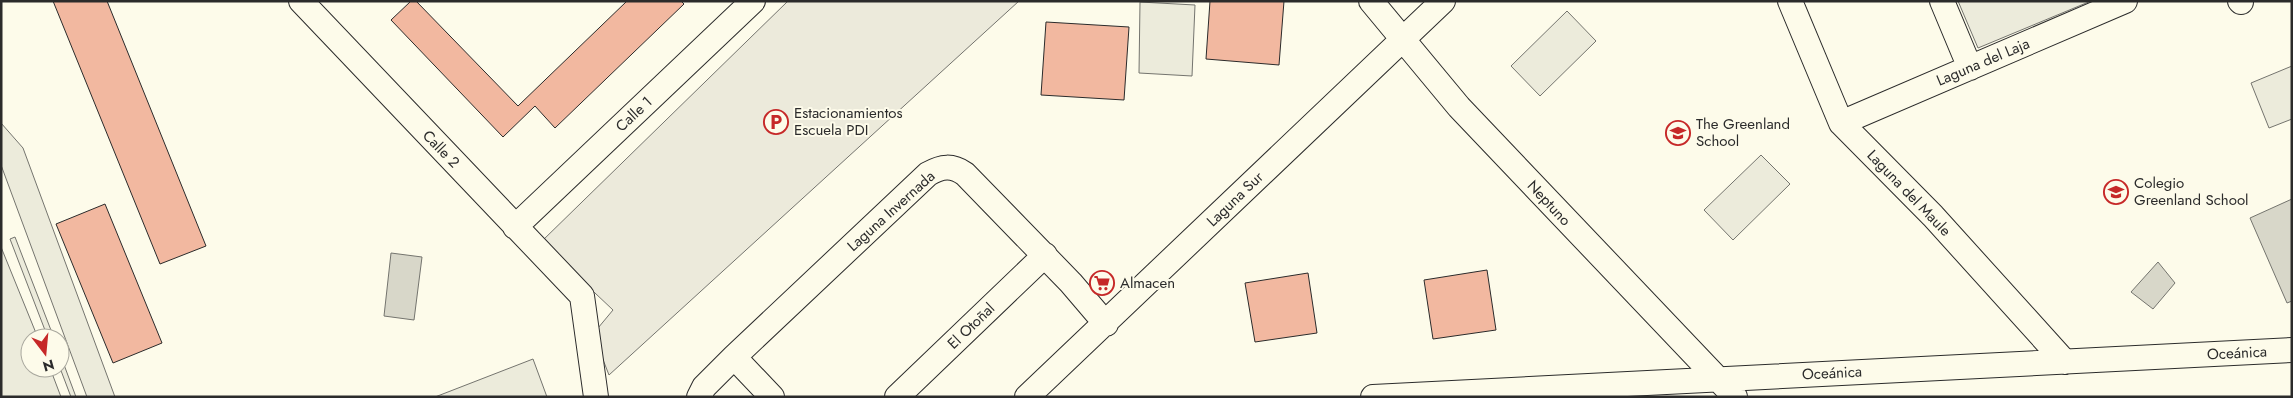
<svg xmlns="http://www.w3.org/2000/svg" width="2293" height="398" font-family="Jost,sans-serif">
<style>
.green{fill:#ecebdb;stroke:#74746e}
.parking{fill:#eceadb;stroke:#74746e}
.water{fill:#d8d7c9;stroke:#74746e}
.building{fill:#f2b8a0;stroke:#2b2b2b}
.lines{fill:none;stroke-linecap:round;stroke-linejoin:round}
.minor-casing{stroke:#2b2b2b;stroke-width:26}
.minor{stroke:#fdfbea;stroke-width:24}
.labels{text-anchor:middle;stroke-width:4;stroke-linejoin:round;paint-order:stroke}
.street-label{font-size:15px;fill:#2b2b2b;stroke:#fdfbea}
.poi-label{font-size:15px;fill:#2b2b2b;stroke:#fdfbea;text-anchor:start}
</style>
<rect width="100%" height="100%" fill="#fdfbea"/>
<path class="green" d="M 1958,1 L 2091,1 L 1978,48 Z
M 1140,2 L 1195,5 L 1192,76 L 1139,73 Z
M 1567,11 L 1596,41 L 1540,96 L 1511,66 Z
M 2292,66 L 2292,119 L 2269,128 L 2251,83 Z
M 1,123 L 23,148 L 115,397 L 87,397 L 1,165 Z
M 1761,155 L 1790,184 L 1733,240 L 1704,210 Z
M 15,237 L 54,338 L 48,338 L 10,239 Z
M 1,247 L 38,338 L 30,338 L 30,368 L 50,368 L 61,397 L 1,397 Z
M 60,354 L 76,397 L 71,397 L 60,368 Z
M 533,359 L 547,397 L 435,397 Z"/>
<path class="parking" d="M 788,1 L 1019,1 L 609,375 L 593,334 L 613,310 L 541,242 Z"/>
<path class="water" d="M 2292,199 L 2292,301 L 2287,303 L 2250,218 Z
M 391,253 L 422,257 L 414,320 L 384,316 Z
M 2158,262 L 2175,283 L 2153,309 L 2131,292 Z"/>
<path class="building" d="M 53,1 L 107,1 L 206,246 L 160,264 Z
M 411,1 L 416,1 L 518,106 L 627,1 L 681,1 L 684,4 L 555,128 L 535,106 L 503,137 L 391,20 Z
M 1210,1 L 1284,1 L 1279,65 L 1206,59 Z
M 1046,22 L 1129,27 L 1124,100 L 1041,95 Z
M 105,204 L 162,343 L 113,363 L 56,224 Z
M 1487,270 L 1496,330 L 1433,339 L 1424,280 Z
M 1308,273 L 1317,333 L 1255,342 L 1245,283 Z"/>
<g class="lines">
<defs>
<path id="minor" d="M 301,1 L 582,296 L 596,397
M 1371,1 L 1459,107 L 1735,397
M 1790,1 L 1841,123 L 1933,216 L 2065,362
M 1942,1 L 1970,68
M 2240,1 L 2241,2
M 1841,123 L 2125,1
M 515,227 L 753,1
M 734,357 L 772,397
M 699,397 L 704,387 L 734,357 L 928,174 C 942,166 952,165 965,174 L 1071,283 L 1106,324
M 897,397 L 1045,255
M 1027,397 L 1443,1
M 1373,397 L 2292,350"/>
</defs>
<use href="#minor" class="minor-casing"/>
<use href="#minor" class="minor"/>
</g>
<defs>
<symbol id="parking-ring" viewBox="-11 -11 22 22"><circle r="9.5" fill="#fdfbea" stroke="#c62828" stroke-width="1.5"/><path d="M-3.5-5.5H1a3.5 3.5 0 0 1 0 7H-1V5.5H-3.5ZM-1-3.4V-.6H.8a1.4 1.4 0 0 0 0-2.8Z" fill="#c62828"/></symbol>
<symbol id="school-ring" viewBox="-11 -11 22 22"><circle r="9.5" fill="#fdfbea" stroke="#c62828" stroke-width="1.5"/><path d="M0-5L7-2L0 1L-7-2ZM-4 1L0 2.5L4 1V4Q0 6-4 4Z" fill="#c62828"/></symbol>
<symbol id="supermarket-ring" viewBox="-11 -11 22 22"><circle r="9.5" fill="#fdfbea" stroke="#c62828" stroke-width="1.5"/><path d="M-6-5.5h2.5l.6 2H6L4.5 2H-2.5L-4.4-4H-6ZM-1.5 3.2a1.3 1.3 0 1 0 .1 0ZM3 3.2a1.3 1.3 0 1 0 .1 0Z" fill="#c62828"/></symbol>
</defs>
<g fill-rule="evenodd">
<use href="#parking-ring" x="762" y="108" width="28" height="28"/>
<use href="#school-ring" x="1664" y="119" width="28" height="28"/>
<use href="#school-ring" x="2102" y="178" width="28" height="28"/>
<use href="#supermarket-ring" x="1088" y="269" width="28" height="28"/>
</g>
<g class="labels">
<g class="street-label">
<text transform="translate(1983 62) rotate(-23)" y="5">Laguna del Laja</text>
<text transform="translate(634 114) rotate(-43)" y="5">Calle 1</text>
<text transform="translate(441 149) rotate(46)" y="5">Calle 2</text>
<text transform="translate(1909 193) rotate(46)" y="5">Laguna del Maule</text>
<text transform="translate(1235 199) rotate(-44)" y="5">Laguna Sur</text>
<text transform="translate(1549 203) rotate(47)" y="5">Neptuno</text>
<text transform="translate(891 211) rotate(-42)" y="5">Laguna Invernada</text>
<text transform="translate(971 326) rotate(-44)" y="5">El Otoñal</text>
<text transform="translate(2237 353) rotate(-3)" y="5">Oceánica</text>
<text transform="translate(1832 373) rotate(-3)" y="5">Oceánica</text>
</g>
<g class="poi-label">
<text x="794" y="118">Estacionamientos<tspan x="794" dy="17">Escuela PDI</tspan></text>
<text x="1696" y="129">The Greenland<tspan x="1696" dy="17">School</tspan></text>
<text x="2134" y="188">Colegio<tspan x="2134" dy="17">Greenland School</tspan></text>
<text x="1120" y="288">Almacen</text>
</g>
</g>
<rect width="2293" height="398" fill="none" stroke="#2b2b2b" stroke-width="5"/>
<g transform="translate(45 353) rotate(164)"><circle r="24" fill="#fdfbea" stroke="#a9a89e"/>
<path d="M0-4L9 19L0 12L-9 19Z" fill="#c62828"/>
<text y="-8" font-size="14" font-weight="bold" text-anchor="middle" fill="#2b2b2b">N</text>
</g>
</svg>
